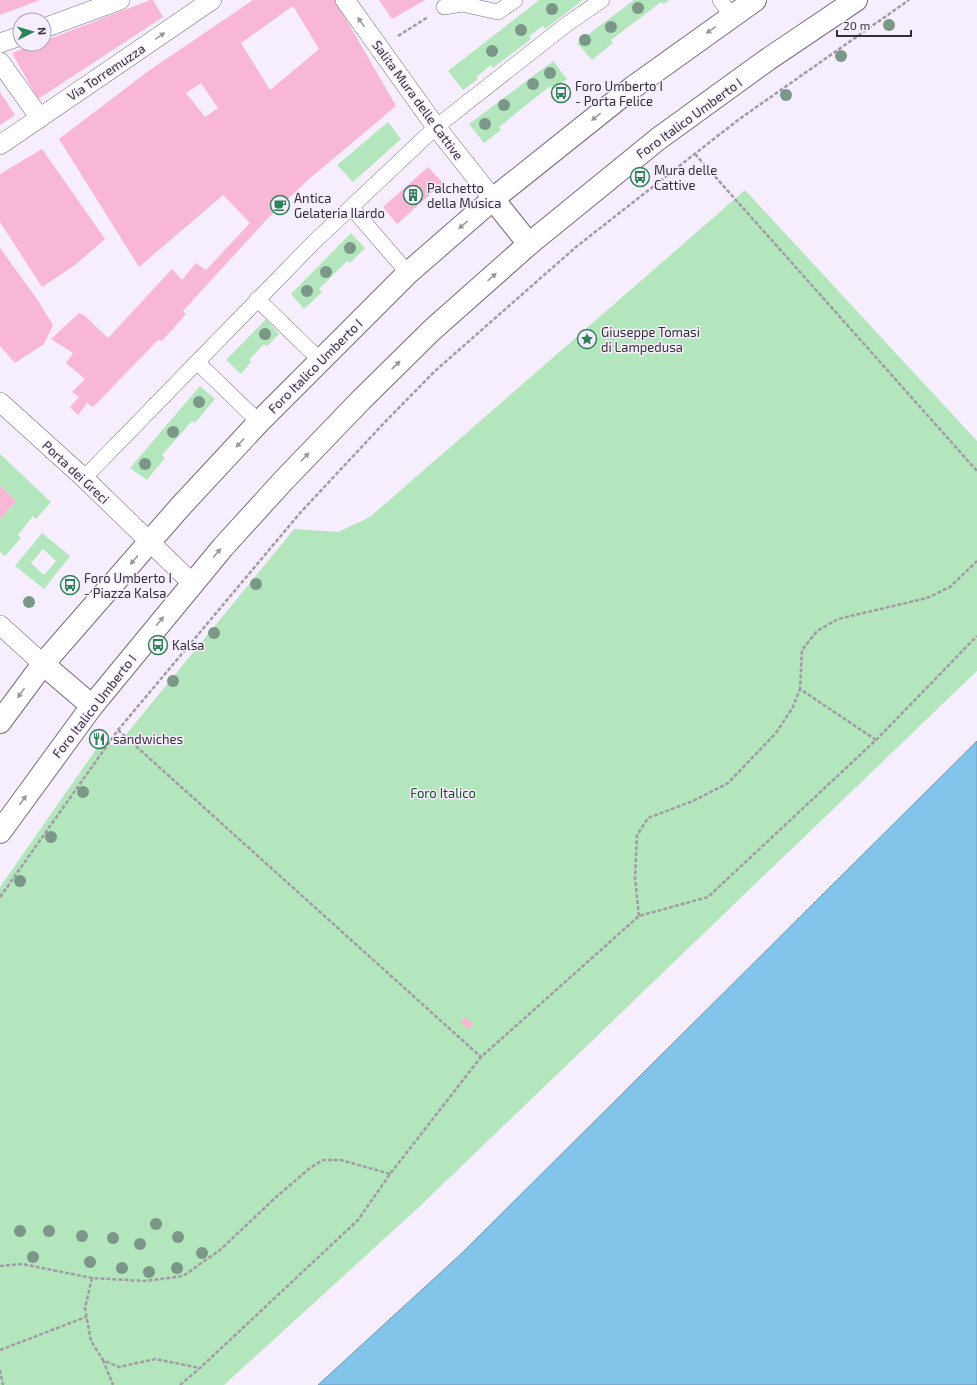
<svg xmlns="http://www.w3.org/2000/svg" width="977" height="1385" font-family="'Exo 2',sans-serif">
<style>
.green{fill:#b3e6bc;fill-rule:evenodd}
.water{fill:#83c4ea;stroke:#6b98b4}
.building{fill:#f9b7d6;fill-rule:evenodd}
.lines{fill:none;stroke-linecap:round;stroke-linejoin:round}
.pedestrian-casing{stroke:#756d7a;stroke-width:16}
.minor-casing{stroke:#756d7a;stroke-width:20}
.tertiary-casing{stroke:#756d7a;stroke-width:24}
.secondary-casing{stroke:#756d7a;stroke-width:24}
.path{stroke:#a29ba6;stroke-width:2.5;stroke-dasharray:4 2;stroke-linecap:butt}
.pedestrian{stroke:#fff;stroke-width:15}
.minor{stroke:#fff;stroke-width:19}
.tertiary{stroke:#fff;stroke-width:22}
.secondary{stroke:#fff;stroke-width:22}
.tree{fill:#7a9787}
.oneway{fill:#99989a}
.labels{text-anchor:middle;stroke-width:3;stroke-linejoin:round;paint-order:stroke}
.street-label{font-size:13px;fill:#333035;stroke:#f7eefd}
.poi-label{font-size:13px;fill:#333035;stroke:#f7eefd;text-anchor:start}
.park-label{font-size:13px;fill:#135026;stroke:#f7eefd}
</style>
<rect width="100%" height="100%" fill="#f7eefd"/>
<path class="green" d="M 539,0 L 583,0 L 545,29 L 543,26 L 529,36 L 531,39 L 493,68 L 491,65 L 476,77 L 478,79 L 463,90 L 448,71 Z
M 634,0 L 669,0 L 664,4 L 661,2 L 611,40 L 613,43 L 592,60 L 577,43 Z
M 553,61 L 567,79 L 553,89 L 550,86 L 499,127 L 501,130 L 484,143 L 469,124 Z
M 388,122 L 401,139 L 353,182 L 337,165 Z
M 745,190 L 977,441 L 977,671 L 418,1208 L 224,1385 L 0,1385 L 0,887 L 97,748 L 119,743 L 294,529 L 338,532 L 370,517 Z
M 351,233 L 365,248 L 350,263 L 347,261 L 319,289 L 322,292 L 304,309 L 291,294 Z
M 266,319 L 279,334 L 267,346 L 264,344 L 249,360 L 251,362 L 241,374 L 226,360 Z
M 200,386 L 215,399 L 195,423 L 192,421 L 162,455 L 165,458 L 147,480 L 130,468 Z
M 0,454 L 51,502 L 36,519 L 33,516 L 18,535 L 21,538 L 5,556 L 0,552 L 0,519 L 16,501 L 0,486 Z
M 42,533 L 70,556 L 44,589 L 15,566 ZM 43,549 L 56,561 L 44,575 L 31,563 Z"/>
<path class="water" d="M 977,741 L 977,1385 L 318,1385 L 462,1253 Z"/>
<path class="building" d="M 0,0 L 40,0 L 0,15 Z
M 150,0 L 153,0 L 163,17 L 38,99 L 12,53 L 36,44 L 44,44 L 44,41 Z
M 253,0 L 335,0 L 396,106 L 309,179 L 268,218 L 183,311 L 186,314 L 162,341 L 158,340 L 93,407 L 87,403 L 78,415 L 70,407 L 79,397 L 72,392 L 85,379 L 66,363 L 73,353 L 51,339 L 79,313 L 85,316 L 108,338 L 172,269 L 182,280 L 196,263 L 206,270 L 250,223 L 223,195 L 139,267 L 59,139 L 147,72 ZM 293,6 L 319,49 L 270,90 L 241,43 ZM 201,83 L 218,108 L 205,117 L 186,93 Z
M 379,0 L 425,0 L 392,19 Z
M 0,92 L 15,115 L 0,125 Z
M 42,149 L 105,239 L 75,265 L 42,287 L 0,222 L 0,174 Z
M 428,167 L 443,183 L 397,224 L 383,207 Z
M 0,248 L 39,302 L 46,314 L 53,325 L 44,344 L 15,363 L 0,346 Z
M 0,486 L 16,501 L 0,519 Z
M 465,1017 L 473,1024 L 469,1029 L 461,1022 Z"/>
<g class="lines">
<defs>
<path id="pedestrian" d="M 720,0 L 732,16
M 444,7 L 462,4 L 498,12 L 515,0
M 351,207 L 408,273
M 257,299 L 320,360
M 197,362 L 259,422
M 84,478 L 313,243 L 436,127 L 567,24 L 602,0"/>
<path id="minor" d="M 345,0 L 436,127 L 493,199
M 44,28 L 120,0
M 0,43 L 20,36
M 0,62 L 40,118
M 0,145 L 212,0
M 0,402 L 84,478 L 192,583
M 0,625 L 43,664"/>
<path id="tertiary" d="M 493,199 L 529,244
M 43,664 L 92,706"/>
<path id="secondary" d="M 0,722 L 43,664 L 180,507 L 259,422 L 408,273 L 493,199 L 632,88 L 755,0
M 0,832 L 92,706 L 223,547 L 284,480 L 361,400 L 432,330 L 529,244 L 658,139 L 767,60 L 856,0"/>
</defs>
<use href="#pedestrian" class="pedestrian-casing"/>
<use href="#minor" class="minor-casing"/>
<use href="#tertiary" class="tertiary-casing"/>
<use href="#secondary" class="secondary-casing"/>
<path class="path" d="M 398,36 L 428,17
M 695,154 L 977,471
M 118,730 L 481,1057
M 876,740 L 800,689 L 802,650 L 817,631 L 838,619 L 927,598 L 950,587 L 977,561
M 0,897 L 118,730 L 300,513 L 384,423 L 435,371 L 576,247 L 738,120 L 909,0
M 639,916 L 635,878 L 637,835 L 648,818 L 693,801 L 728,783 L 776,733 L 793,707 L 800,689
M 0,1266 L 22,1264 L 92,1278 L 145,1281 L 183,1276 L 220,1250 L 275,1198 L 310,1168 L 323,1160 L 341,1160 L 390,1174
M 92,1278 L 85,1308 L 91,1341 L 103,1360 L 119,1367 L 155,1359 L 200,1368
M 0,1350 L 86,1317
M 103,1360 L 113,1385
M 0,1370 L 3,1385
M 180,1385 L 200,1368 L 358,1220 L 390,1174 L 481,1057 L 639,916 L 708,897 L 876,740 L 977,636"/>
<use href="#pedestrian" class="pedestrian"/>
<use href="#minor" class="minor"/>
<use href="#tertiary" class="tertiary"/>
<use href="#secondary" class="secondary"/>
</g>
<g class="tree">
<circle cx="638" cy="8" r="6"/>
<circle cx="552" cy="9" r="6"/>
<circle cx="889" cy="25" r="6"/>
<circle cx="611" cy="27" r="6"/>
<circle cx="521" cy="30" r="6"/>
<circle cx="585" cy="40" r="6"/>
<circle cx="492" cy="51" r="6"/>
<circle cx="841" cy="56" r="6"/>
<circle cx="550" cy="73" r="6"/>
<circle cx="533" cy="84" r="6"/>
<circle cx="786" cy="95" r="6"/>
<circle cx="504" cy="105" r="6"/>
<circle cx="485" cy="124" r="6"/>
<circle cx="350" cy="248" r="6"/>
<circle cx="326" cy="272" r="6"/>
<circle cx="307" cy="291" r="6"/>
<circle cx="265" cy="334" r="6"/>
<circle cx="199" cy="402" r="6"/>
<circle cx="173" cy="432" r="6"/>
<circle cx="145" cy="464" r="6"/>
<circle cx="256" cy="584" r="6"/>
<circle cx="29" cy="602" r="6"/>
<circle cx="214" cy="633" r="6"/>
<circle cx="173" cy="681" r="6"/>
<circle cx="83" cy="792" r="6"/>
<circle cx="51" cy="837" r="6"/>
<circle cx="20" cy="881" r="6"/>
<circle cx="156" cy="1224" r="6"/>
<circle cx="20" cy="1231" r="6"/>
<circle cx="49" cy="1231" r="6"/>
<circle cx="82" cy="1236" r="6"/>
<circle cx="178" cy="1237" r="6"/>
<circle cx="113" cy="1238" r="6"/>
<circle cx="140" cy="1244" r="6"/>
<circle cx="202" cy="1253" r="6"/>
<circle cx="33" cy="1257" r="6"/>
<circle cx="90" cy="1262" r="6"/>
<circle cx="122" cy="1268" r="6"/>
<circle cx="177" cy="1268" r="6"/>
<circle cx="149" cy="1272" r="6"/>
</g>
<defs><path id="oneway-solid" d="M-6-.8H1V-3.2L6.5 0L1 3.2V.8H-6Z"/></defs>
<g class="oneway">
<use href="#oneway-solid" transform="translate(361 22) rotate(-125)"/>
<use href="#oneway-solid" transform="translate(711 30) rotate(145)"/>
<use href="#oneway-solid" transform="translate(160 36) rotate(-34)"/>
<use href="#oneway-solid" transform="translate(596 117) rotate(141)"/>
<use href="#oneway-solid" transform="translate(463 225) rotate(139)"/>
<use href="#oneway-solid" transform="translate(492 277) rotate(-42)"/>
<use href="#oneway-solid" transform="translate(396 365) rotate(-44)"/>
<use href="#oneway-solid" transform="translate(240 443) rotate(133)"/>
<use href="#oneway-solid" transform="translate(305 457) rotate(-46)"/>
<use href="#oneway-solid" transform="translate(217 553) rotate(-50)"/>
<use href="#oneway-solid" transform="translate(134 560) rotate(131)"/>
<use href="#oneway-solid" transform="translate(160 621) rotate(-51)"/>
<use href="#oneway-solid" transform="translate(21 693) rotate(126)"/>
<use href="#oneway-solid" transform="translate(23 800) rotate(-54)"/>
</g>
<defs>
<symbol id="bus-ring" viewBox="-11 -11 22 22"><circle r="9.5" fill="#f7eefd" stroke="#2d8357" stroke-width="1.5"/><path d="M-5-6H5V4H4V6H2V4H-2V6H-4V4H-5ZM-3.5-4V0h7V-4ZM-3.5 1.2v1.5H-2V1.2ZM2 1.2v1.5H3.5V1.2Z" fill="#2d8357"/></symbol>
<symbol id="building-ring" viewBox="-11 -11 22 22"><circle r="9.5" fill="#f7eefd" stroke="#2d8357" stroke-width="1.5"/><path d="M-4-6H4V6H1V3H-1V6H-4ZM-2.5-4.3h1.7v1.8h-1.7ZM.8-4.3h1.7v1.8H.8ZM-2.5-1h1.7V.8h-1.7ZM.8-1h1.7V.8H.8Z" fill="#2d8357"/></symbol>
<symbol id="cafe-ring" viewBox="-11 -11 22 22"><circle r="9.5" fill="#f7eefd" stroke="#2d8357" stroke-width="1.5"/><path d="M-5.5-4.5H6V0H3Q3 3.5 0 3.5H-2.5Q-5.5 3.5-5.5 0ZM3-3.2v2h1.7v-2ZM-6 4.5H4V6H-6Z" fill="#2d8357"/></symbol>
<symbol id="sight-ring" viewBox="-11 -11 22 22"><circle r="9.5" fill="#f7eefd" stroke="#2d8357" stroke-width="1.5"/><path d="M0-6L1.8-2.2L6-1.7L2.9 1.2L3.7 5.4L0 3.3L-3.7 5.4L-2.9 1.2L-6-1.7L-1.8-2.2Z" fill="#2d8357"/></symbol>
<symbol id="restaurant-ring" viewBox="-11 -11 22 22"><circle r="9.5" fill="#f7eefd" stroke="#2d8357" stroke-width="1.5"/><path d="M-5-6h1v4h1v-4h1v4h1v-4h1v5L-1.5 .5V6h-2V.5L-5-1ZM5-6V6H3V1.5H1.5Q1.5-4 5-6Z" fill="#2d8357"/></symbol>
</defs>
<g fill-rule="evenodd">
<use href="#bus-ring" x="550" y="82" width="22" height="22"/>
<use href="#bus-ring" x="629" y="166" width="22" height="22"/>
<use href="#building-ring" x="402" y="184" width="22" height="22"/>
<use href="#cafe-ring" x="269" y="194" width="22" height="22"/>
<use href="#sight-ring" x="576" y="328" width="22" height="22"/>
<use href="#bus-ring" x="59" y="574" width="22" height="22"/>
<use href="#bus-ring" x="147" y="634" width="22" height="22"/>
<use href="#restaurant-ring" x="88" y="728" width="22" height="22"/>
</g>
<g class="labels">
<g class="street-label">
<text transform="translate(106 72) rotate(-34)" y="5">Via Torremuzza</text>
<text transform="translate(418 100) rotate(54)" y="5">Salita Mura delle Cattive</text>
<text transform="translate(689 118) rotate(-36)" y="5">Foro Italico Umberto I</text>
<text transform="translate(315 366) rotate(-45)" y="5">Foro Italico Umberto I</text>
<text transform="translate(76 472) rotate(43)" y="5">Porta dei Greci</text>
<text transform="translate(94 706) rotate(-52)" y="5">Foro Italico Umberto I</text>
</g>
<g class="poi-label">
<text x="575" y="91">Foro Umberto I<tspan x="575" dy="15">- Porta Felice</tspan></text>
<text x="654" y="175">Mura delle<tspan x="654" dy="15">Cattive</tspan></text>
<text x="427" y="193">Palchetto<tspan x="427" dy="15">della Musica</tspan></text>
<text x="294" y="203">Antica<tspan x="294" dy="15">Gelateria Ilardo</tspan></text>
<text x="601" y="337">Giuseppe Tomasi<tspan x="601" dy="15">di Lampedusa</tspan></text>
<text x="84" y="583">Foro Umberto I<tspan x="84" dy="15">- Piazza Kalsa</tspan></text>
<text x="172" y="650">Kalsa</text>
<text x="113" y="744">sandwiches</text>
</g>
<g class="park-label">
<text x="443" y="798">Foro Italico</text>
</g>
</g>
<g transform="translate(32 32) rotate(85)"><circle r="19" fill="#f7eefd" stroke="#a9a2ad"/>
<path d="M0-3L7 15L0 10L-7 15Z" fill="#2d8357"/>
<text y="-6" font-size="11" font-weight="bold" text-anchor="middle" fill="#333035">N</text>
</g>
<path d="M837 30v6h74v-6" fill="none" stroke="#333035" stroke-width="2"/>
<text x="843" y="30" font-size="12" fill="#333035" stroke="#f7eefd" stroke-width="3" paint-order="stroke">20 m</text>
</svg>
